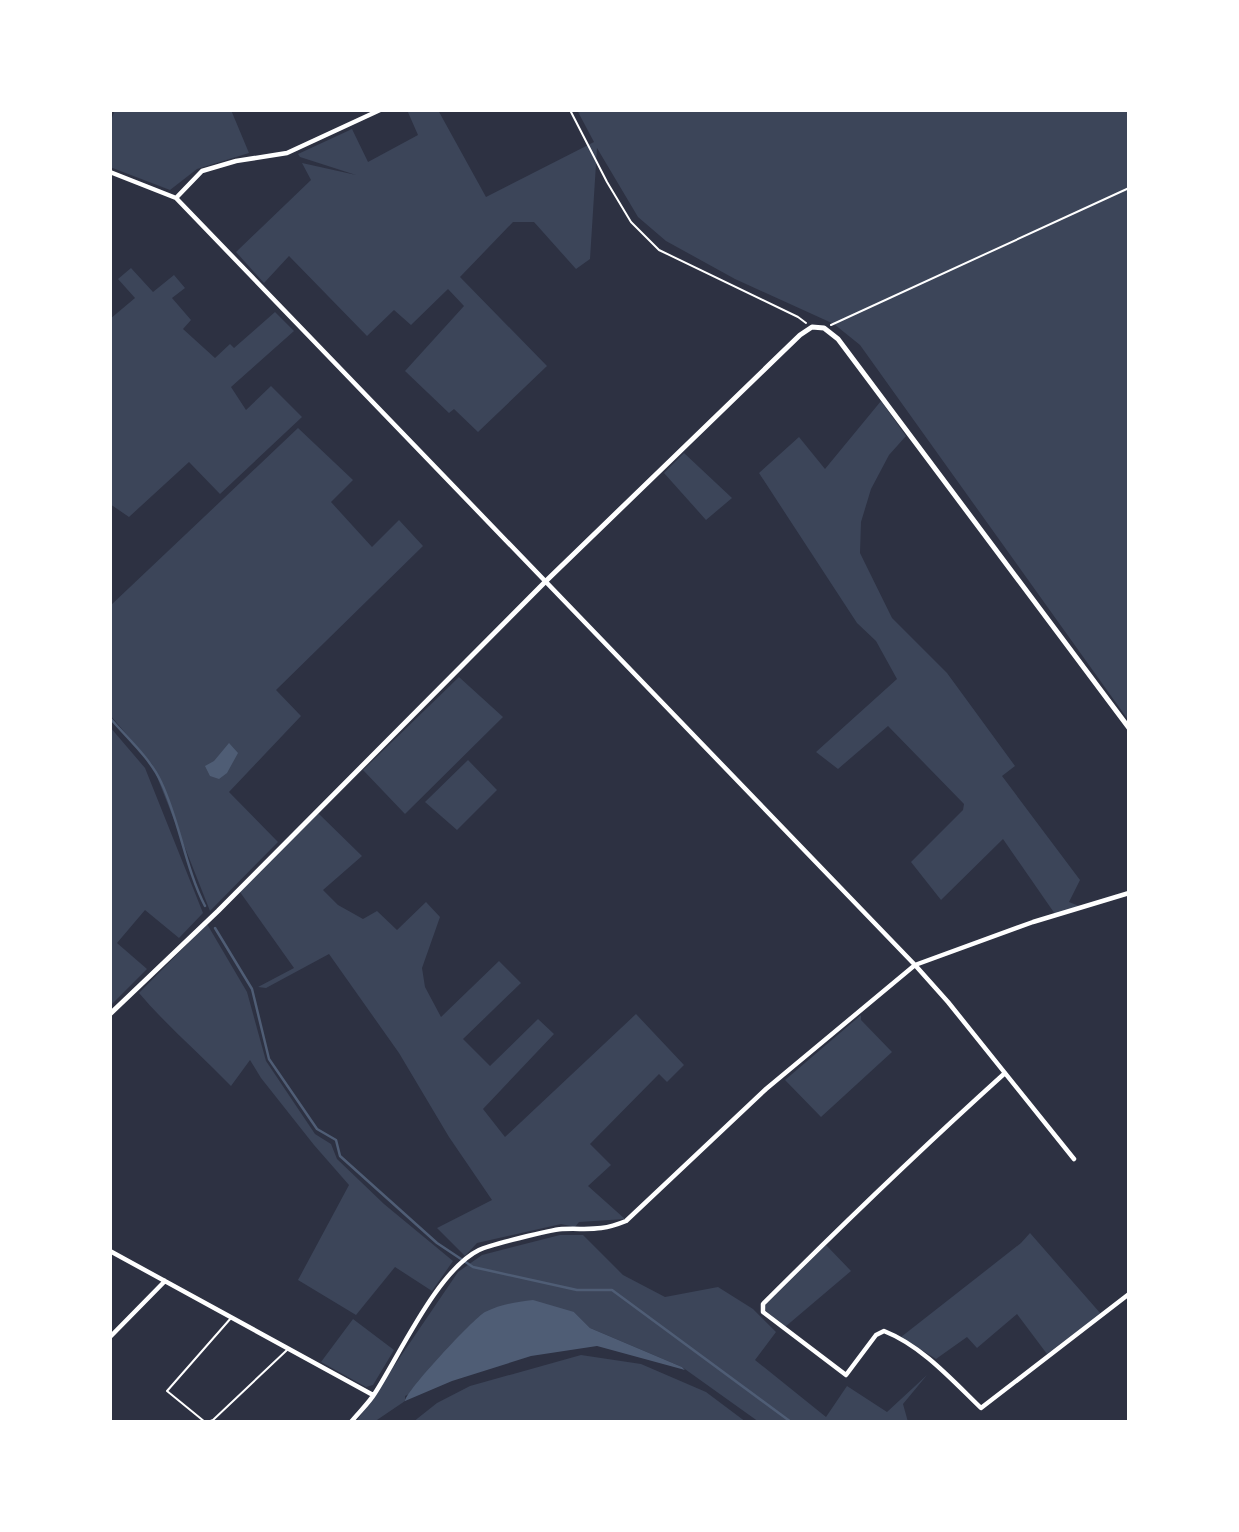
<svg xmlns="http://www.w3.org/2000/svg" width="1239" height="1532" font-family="'Sofia Sans Condensed',sans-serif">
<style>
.green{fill:#3c4559}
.water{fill:#4f5d75}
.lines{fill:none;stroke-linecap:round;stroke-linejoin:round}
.stream{stroke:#4f5d75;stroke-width:2.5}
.path{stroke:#fff;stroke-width:2}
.service{stroke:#fff;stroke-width:2}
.minor{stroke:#fff;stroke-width:4.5}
.tertiary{stroke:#fff;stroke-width:5}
</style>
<rect width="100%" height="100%" fill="#2d3142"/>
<path class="green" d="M 115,110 L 231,110 L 249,153 L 197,169 L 170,190 L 110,167 L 110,123 Z
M 407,110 L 438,110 L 486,197 L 594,142 L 577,110 L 1129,110 L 1129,721 L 860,345 L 834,324 L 735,279 L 666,241 L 638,217 L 597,148 L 590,259 L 576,269 L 534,222 L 513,222 L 460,277 L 547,366 L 478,432 L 454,409 L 449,413 L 405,371 L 464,306 L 448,289 L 411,325 L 394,310 L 367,336 L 289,256 L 264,283 L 236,252 L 311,180 L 302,163 L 356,175 L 300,157 L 298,154 L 352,129 L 368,162 L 418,135 Z
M 131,268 L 153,292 L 174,275 L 185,288 L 172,298 L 191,320 L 183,329 L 215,358 L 230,344 L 234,348 L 275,312 L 294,331 L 231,387 L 246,410 L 271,386 L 302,417 L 220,494 L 189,462 L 129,517 L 110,504 L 110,319 L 135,298 L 118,279 Z
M 881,401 L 906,436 L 889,455 L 871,489 L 861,522 L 860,553 L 892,618 L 947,673 L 1015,766 L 1002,776 L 1080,880 L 1069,902 L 1079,906 L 1055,914 L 1003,839 L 941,900 L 911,862 L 963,810 L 964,804 L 888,726 L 838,769 L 816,752 L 897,679 L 876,641 L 857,623 L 759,473 L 799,437 L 825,469 Z
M 298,428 L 353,480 L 331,502 L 372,547 L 399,520 L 423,546 L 276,690 L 301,716 L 229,792 L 278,842 L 210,911 L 152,764 L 110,715 L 110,606 Z
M 684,453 L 732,498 L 706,520 L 664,473 Z
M 459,677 L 503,717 L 405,814 L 363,770 Z
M 110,727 L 145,768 L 203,913 L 179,938 L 145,910 L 117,943 L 147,969 L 110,1006 Z
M 468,760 L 497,790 L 457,830 L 425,802 Z
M 318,813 L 362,856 L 323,890 L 338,905 L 363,919 L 377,911 L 397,930 L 426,902 L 440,917 L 422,968 L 425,987 L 441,1017 L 499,961 L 521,983 L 463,1039 L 490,1066 L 538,1019 L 554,1034 L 483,1109 L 505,1137 L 636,1014 L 684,1065 L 667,1082 L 659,1074 L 590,1144 L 611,1165 L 588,1186 L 625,1219 L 579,1222 L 575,1227 L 561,1224 L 477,1243 L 465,1256 L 437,1228 L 492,1200 L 449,1137 L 399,1053 L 329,954 L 266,988 L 258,987 L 294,968 L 240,892 Z
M 207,924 L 247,992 L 266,1061 L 315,1134 L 331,1144 L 337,1159 L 384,1204 L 453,1261 L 432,1291 L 395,1267 L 356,1315 L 298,1280 L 349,1185 L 314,1145 L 261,1078 L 250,1060 L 231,1086 C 201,1055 167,1026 139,993 Z
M 861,1015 L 861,1020 L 892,1052 L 821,1117 L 785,1080 Z
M 1030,1233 L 1101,1314 L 1047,1354 L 1017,1314 L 977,1348 L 967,1337 L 936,1359 L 901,1337 L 1021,1243 Z
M 560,1235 L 583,1235 L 623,1275 L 665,1297 L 718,1287 L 753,1309 L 776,1332 L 755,1360 L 826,1417 L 847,1386 L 887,1412 L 927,1375 L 903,1404 L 908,1422 L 759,1422 L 682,1367 L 590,1328 L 574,1312 L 405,1396 L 405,1401 L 374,1422 L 356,1422 L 458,1272 L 482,1255 Z
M 826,1245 L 851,1271 L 785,1327 L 766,1311 L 765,1305 Z
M 353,1319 L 394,1350 L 373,1385 L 366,1387 L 321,1362 Z
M 581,1355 L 641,1364 L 706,1392 L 746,1422 L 413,1422 L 437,1403 L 470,1386 Z"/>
<path class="water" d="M 229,743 L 238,753 L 227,773 L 219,779 L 210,776 L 205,766 L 214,761 Z
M 533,1300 L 574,1312 L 590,1328 L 682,1367 L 685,1370 L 597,1346 L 531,1356 L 452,1381 L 405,1401 C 406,1391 473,1319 485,1312 C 501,1304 516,1302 533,1300 Z"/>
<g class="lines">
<path class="stream" d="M 110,718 C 127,738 150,758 161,782 C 180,822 185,867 205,906
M 215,928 L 252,989 L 269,1059 L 317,1129 L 336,1140 L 340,1156 L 437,1243 L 473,1267 L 577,1290 L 612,1290 L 791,1422"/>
<path class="path" d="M 570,110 L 607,182 L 631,222 L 659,250 L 798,317 L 806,323
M 831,325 L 1129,188"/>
<path class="service" d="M 205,1422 L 167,1391 L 231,1318
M 208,1422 L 213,1420 L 287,1350"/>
<path class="minor" d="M 110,172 L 176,198 L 915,965 L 948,1002 L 1074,1159
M 176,198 L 202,171 L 236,161 L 287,153 L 380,110
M 1005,1073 C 922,1148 842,1225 763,1304 L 763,1312 L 846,1375 L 876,1335 L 884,1331 C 922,1346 952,1380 981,1408 L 1129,1294
M 110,1251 L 373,1395
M 110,1337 L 165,1281
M 351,1422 C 359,1412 369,1403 375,1393 C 400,1354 438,1270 479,1250 C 489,1245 550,1230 562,1229 C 589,1228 599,1232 626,1221 L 766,1089 L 915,965 L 1033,922 L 1129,893"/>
<path class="tertiary" d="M 110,1014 L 218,911 L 546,581 L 800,335 L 812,327 L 824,328 L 838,339 L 1129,728"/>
</g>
<rect width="1239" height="1532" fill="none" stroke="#ffffff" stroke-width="224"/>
</svg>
